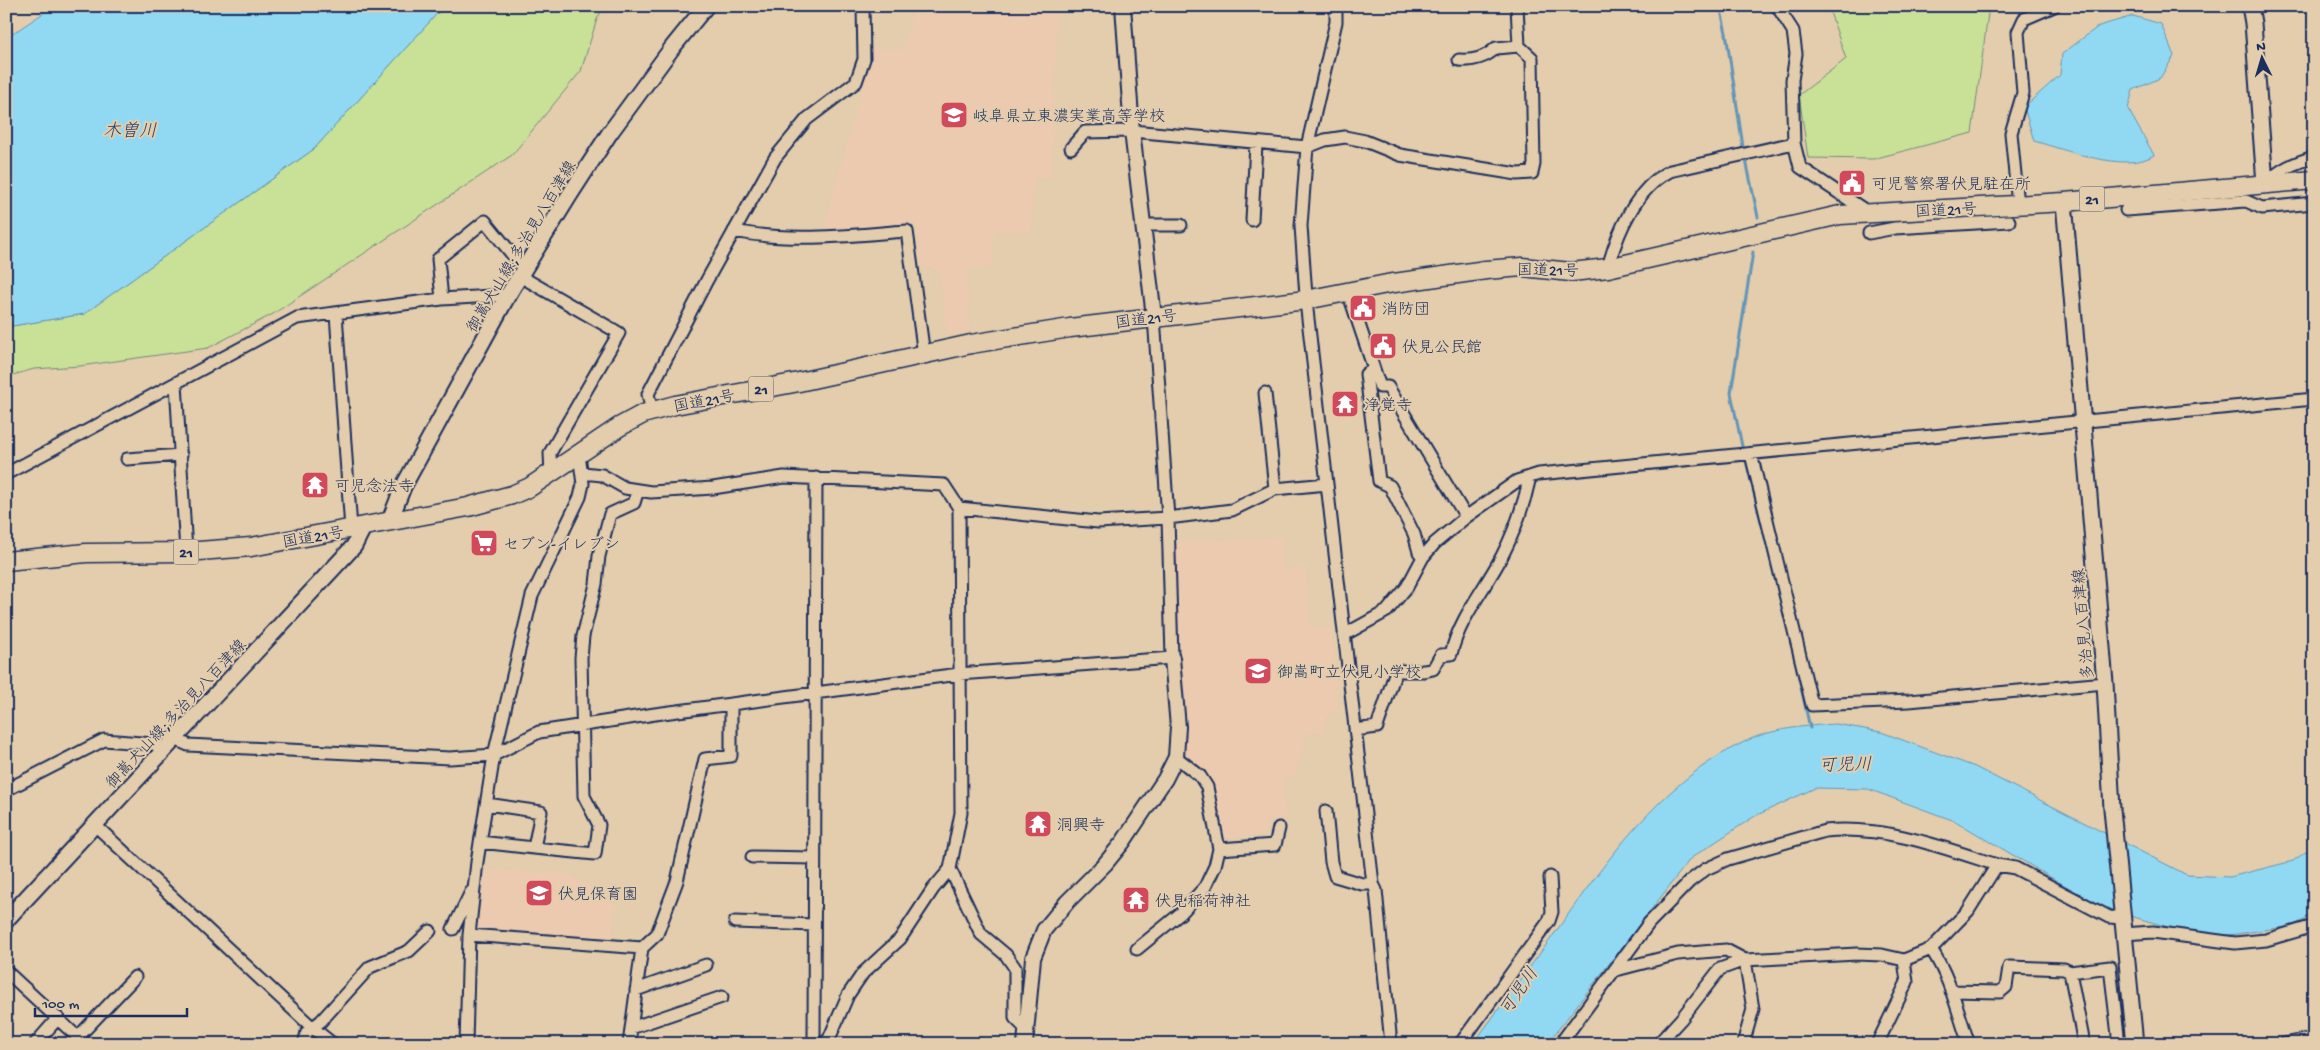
<svg xmlns="http://www.w3.org/2000/svg" width="2320" height="1050" font-family="'Gochi Hand','Klee One',sans-serif">
<style>
.built{fill:#ebcaaf}
.green{fill:#c8e197;stroke:#72887a}
.water{fill:#91d9f2;stroke:#6295b7}
.lines{fill:none;stroke-linecap:round;stroke-linejoin:round}
.stream{stroke:#6295b7;stroke-width:3}
.minor-casing{stroke:#1b2f5e;stroke-width:15}
.tertiary-casing{stroke:#1b2f5e;stroke-width:18}
.secondary-casing{stroke:#1b2f5e;stroke-width:19}
.trunk-casing{stroke:#1b2f5e;stroke-width:21}
.minor{stroke:#e3cdac;stroke-width:11}
.tertiary{stroke:#e3cdac;stroke-width:14}
.secondary{stroke:#e3cdac;stroke-width:15}
.trunk{stroke:#e3cdac;stroke-width:18}
.labels{text-anchor:middle;stroke-width:4;stroke-linejoin:round;paint-order:stroke}
.shield{fill:#e3cdac;stroke:#575e75;stroke-width:1}
.shield-label{font-size:15px;font-weight:bold;fill:#1b2f5e}
.poi-label{font-size:16px;fill:#1b2f5e;stroke:#e3cdac;text-anchor:start}
.street-label{font-size:16px;fill:#1b2f5e;stroke:#e3cdac}
.water-label{font-size:18px;font-style:italic;fill:#27406d;stroke:#e3cdac}
</style>
<rect width="100%" height="100%" fill="#e3cdac"/>
<filter id="ink" filterUnits="userSpaceOnUse"><feTurbulence type="fractalNoise" baseFrequency=".02" numOctaves="2"/><feDisplacementMap in="SourceGraphic" scale="10" xChannelSelector="R" yChannelSelector="G"/><feConvolveMatrix kernelMatrix="1 2 1 2 8 2 1 2 1" color-interpolation-filters="sRGB"/></filter>
<g filter="url(#ink)">
<path class="built" d="M 915,6 L 1058,6 L 1051,178 L 1034,179 L 1031,232 L 994,231 L 994,267 L 967,269 L 971,330 L 947,336 L 939,271 L 921,266 L 916,224 L 822,232 L 873,47 L 901,51 Z
M 1282,537 L 1283,569 L 1306,568 L 1310,629 L 1332,628 L 1339,713 L 1327,714 L 1324,733 L 1307,732 L 1295,776 L 1282,779 L 1286,819 L 1265,821 L 1265,835 L 1217,839 L 1213,794 L 1207,776 L 1186,753 L 1173,542 Z
M 481,869 L 571,874 L 616,905 L 612,940 L 476,929 Z"/>
<path class="green" d="M 444,6 L 604,6 L 597,19 L 581,71 L 512,155 L 273,314 L 208,348 L 80,366 L 34,369 L 6,377 L 6,327 L 84,314 L 314,149 Z
M 1828,6 L 1989,6 L 1972,133 L 1873,159 L 1808,158 L 1799,95 L 1846,59 Z"/>
<path class="water" d="M 54,6 L 444,6 L 314,149 L 84,314 L 6,327 L 6,38 Z
M 2133,16 L 2161,24 L 2174,56 L 2160,78 L 2133,90 L 2128,109 L 2154,155 C 2126,174 2064,149 2034,141 L 2024,107 L 2060,75 L 2062,54 L 2099,26 Z
M 1836,724 L 1881,732 L 1975,767 L 2187,875 L 2230,877 L 2293,861 L 2314,846 L 2314,915 L 2292,926 L 2222,936 L 2175,929 L 2103,908 L 1955,821 L 1868,789 L 1815,788 L 1755,816 L 1691,858 L 1547,1044 L 1473,1044 C 1499,1008 1526,973 1552,937 C 1604,864 1660,782 1744,742 C 1773,728 1805,726 1836,724 Z"/>
<g class="lines">
<path class="stream" d="M 1720,6 L 1726,33 L 1743,147
M 1746,160 L 1758,217
M 1743,451 L 1731,393 L 1753,252
M 1745,457 L 1782,606
M 1790,637 L 1810,728"/>
<defs>
<path id="minor" d="M 1336,6 L 1336,22 L 1307,147 L 1301,226 L 1307,310 L 1373,884 L 1376,890 L 1391,1044
M 1777,6 L 1793,31 L 1796,54 L 1792,80 L 1794,143 L 1800,167 L 1869,213
M 1459,60 C 1474,61 1485,58 1496,48 L 1519,46
M 1071,148 L 1085,132 L 1132,131 L 1307,147 L 1325,140 L 1345,137 L 1365,141 L 1400,155 L 1517,174 L 1532,173 L 1534,164 L 1532,58 L 1519,46 L 1517,6
M 2265,184 C 2280,169 2294,163 2314,157
M 2018,205 L 2011,133 L 2023,93 L 2018,32 L 2024,19 L 2054,6
M 2126,210 L 2246,201 L 2262,208 L 2314,203
M 1252,220 L 1256,144
M 1143,225 L 1181,225
M 734,231 C 791,243 850,235 907,231 L 924,355
M 1869,233 L 1895,228 L 2009,221
M 1608,268 C 1617,233 1636,188 1670,171 L 1794,143
M 520,276 L 619,333 L 550,453 L 551,474
M 1348,292 L 1380,387 L 1388,387 L 1466,517
M 442,299 L 438,259 L 485,221 L 524,269
M 336,314 L 351,529
M 1373,370 L 1366,374 L 1379,481 L 1390,486 L 1414,534 L 1419,552 L 1423,557
M 176,383 L 186,552
M 1265,393 L 1275,489
M 652,412 L 648,394 L 707,280 L 775,158 L 807,119 L 856,82 L 864,59 L 863,6
M 1751,454 L 1812,705 L 1909,701 L 2105,683
M 127,459 L 181,455
M 583,473 L 602,475 L 625,488 L 651,492 L 713,488 L 784,477 L 944,485 L 959,508 L 961,813 L 950,869 L 933,889 L 900,939 L 863,973 L 848,995 L 829,1039 L 823,1044
M 6,474 L 297,318 L 442,299 L 508,295
M 959,508 L 1098,522 L 1168,518 L 1232,510 L 1275,489 L 1327,484
M 1344,635 L 1387,611 L 1407,587 L 1423,557 L 1435,543 L 1466,517 L 1517,481 L 1539,474 L 2314,399
M 1355,730 L 1377,727 L 1396,671 L 1424,671 L 1433,669 L 1441,655 L 1451,654 C 1460,617 1485,589 1502,556 C 1515,531 1524,504 1530,477
M 175,739 L 188,745 L 450,758 L 494,755 L 539,732 L 655,714 L 959,674 L 1172,658 L 1168,518 L 1154,317
M 6,790 L 104,740 L 154,744 L 164,750
M 1326,811 L 1331,862 L 1335,876 L 1362,884 L 1373,884
M 95,825 L 313,1028 L 333,1044
M 480,842 L 534,848 L 541,812 L 487,804
M 534,848 L 595,854 L 599,825 L 584,796 L 581,658 L 583,636 L 596,584 L 599,556 L 610,514 L 634,503 L 638,490
M 1219,849 L 1275,845 L 1279,828
M 752,857 L 814,858
M 950,869 L 981,934 L 1006,955 L 1015,968 L 1015,1018 L 1026,1029
M 735,922 L 813,925
M 453,929 L 471,892
M 2123,934 L 2153,932 L 2235,943 L 2266,940 L 2314,926
M 469,935 L 642,948
M 1137,949 L 1181,913 L 1205,887 L 1215,866 L 1219,849 L 1207,787 L 1200,776 L 1176,757
M 1931,949 L 1968,911 L 1997,865 L 2015,868 L 2109,917 L 2122,918
M 1616,970 L 1678,954 L 1726,950 L 1745,960 L 1753,1009 L 1743,1044
M 6,971 L 85,1044
M 2070,972 L 2084,1044
M 636,990 L 706,965
M 1951,991 L 2000,992 L 2006,987 L 2009,967 L 2064,969 L 2070,972 L 2110,967 L 2119,1044
M 631,1028 L 722,997
M 78,1037 L 135,977
M 35,1044 L 58,1018
M 304,1044 L 307,1032 L 321,1021 L 370,967 L 409,951 L 430,931
M 466,1044 L 469,935 L 477,862 L 494,755 L 532,596 L 580,497 L 583,484 L 579,455
M 629,1044 L 642,948 L 657,934 L 677,881 L 705,759 L 731,756 L 731,705
M 814,1044 L 816,478
M 1460,1044 L 1549,921 L 1552,912 L 1550,877
M 1560,1044 L 1649,923 L 1690,881 L 1706,869 L 1728,859 L 1825,831 C 1884,825 1942,847 1997,865
M 1658,1044 L 1681,1019 L 1720,969 L 1745,960 L 1857,954 L 1882,955 L 1904,960 L 1931,949 C 1950,977 1958,1013 1969,1044
M 1877,1044 L 1907,982 L 1904,960
M 2284,1044 L 2314,1038"/>
<path id="tertiary" d="M 1123,6 L 1132,131 L 1154,317
M 1025,1044 L 1033,958 L 1044,930 L 1067,902 L 1105,864 L 1123,842 L 1165,779 L 1176,757 L 1178,727 L 1172,658"/>
<path id="secondary" d="M 2250,6 L 2253,23 L 2265,184
M 2064,202 L 2105,683 L 2112,809 L 2135,1044
M 390,520 L 403,487 L 508,295 L 569,196 L 609,134 L 672,48 L 706,6
M 6,920 L 354,546 L 364,526"/>
<path id="trunk" d="M 6,561 L 86,553 L 186,552 L 251,547 L 468,507 L 512,495 L 530,487 L 619,427 L 643,414 L 675,405 L 799,382 L 971,344 L 1070,328 L 1306,300 L 1387,284 L 1486,270 L 1522,267 L 1571,272 L 1608,268 L 1840,215 L 2064,202 L 2314,180"/>
</defs>
<use href="#minor" class="minor-casing"/>
<use href="#tertiary" class="tertiary-casing"/>
<use href="#secondary" class="secondary-casing"/>
<use href="#trunk" class="trunk-casing"/>
<use href="#minor" class="minor"/>
<use href="#tertiary" class="tertiary"/>
<use href="#secondary" class="secondary"/>
<use href="#trunk" class="trunk"/>
</g>
</g>
<defs>
<symbol id="school-square" viewBox="-11 -11 22 22"><rect x="-9" y="-9" width="18" height="18" rx="4" fill="#d1495b" stroke="#e3cdac"/><path d="M0-5L7-2L0 1L-7-2ZM-4 1L0 2.5L4 1V4Q0 6-4 4Z" fill="#fff"/></symbol>
<symbol id="civic-square" viewBox="-11 -11 22 22"><rect x="-9" y="-9" width="18" height="18" rx="4" fill="#d1495b" stroke="#e3cdac"/><path d="M-.6-6.5H3V-4.5H.6V-3L4-1V1h2V6H-6V1h2V-1L-.6-3ZM-1.2 2.5V6h2.4V2.5Z" fill="#fff"/></symbol>
<symbol id="temple-square" viewBox="-11 -11 22 22"><rect x="-9" y="-9" width="18" height="18" rx="4" fill="#d1495b" stroke="#e3cdac"/><path d="M0-6L5-2H3V0L6.5 2.5H4V6H1.5V3h-3V6H-4V2.5H-6.5L-3 0V-2H-5Z" fill="#fff"/></symbol>
<symbol id="supermarket-square" viewBox="-11 -11 22 22"><rect x="-9" y="-9" width="18" height="18" rx="4" fill="#d1495b" stroke="#e3cdac"/><path d="M-6-5.5h2.5l.6 2H6L4.5 2H-2.5L-4.4-4H-6ZM-1.5 3.2a1.3 1.3 0 1 0 .1 0ZM3 3.2a1.3 1.3 0 1 0 .1 0Z" fill="#fff"/></symbol>
</defs>
<g fill-rule="evenodd">
<use href="#school-square" x="938" y="99" width="32" height="32"/>
<use href="#civic-square" x="1836" y="167" width="32" height="32"/>
<use href="#civic-square" x="1347" y="292" width="32" height="32"/>
<use href="#civic-square" x="1367" y="330" width="32" height="32"/>
<use href="#temple-square" x="1329" y="388" width="32" height="32"/>
<use href="#temple-square" x="299" y="469" width="32" height="32"/>
<use href="#supermarket-square" x="468" y="527" width="32" height="32"/>
<use href="#school-square" x="1242" y="655" width="32" height="32"/>
<use href="#temple-square" x="1022" y="808" width="32" height="32"/>
<use href="#school-square" x="523" y="877" width="32" height="32"/>
<use href="#temple-square" x="1120" y="884" width="32" height="32"/>
</g>
<g class="labels">
<g class="shield">
<rect x="2079.5" y="186.5" width="25" height="25" rx="4"/>
<rect x="748.5" y="376.5" width="25" height="25" rx="4"/>
<rect x="173.5" y="539.5" width="25" height="25" rx="4"/>
</g>
<g class="shield-label">
<text x="2092" y="204">21</text>
<text x="761" y="394">21</text>
<text x="186" y="557">21</text>
</g>
<g class="poi-label">
<text x="973" y="121">岐阜県立東濃実業高等学校</text>
<text x="1871" y="189">可児警察署伏見駐在所</text>
<text x="1382" y="314">消防団</text>
<text x="1402" y="352">伏見公民館</text>
<text x="1364" y="410">浄覚寺</text>
<text x="334" y="491">可児念法寺</text>
<text x="503" y="549">セブン-イレブン</text>
<text x="1277" y="677">御嵩町立伏見小学校</text>
<text x="1057" y="830">洞興寺</text>
<text x="558" y="899">伏見保育園</text>
<text x="1155" y="906">伏見稲荷神社</text>
</g>
<g class="street-label">
<text transform="translate(1946 209) rotate(-3)" y="6">国道21号</text>
<text transform="translate(520 246) rotate(-59)" y="6">御嵩犬山線;多治見八百津線</text>
<text transform="translate(1548 269) rotate(1)" y="6">国道21号</text>
<text transform="translate(1146 318) rotate(-7)" y="6">国道21号</text>
<text transform="translate(704 400) rotate(-11)" y="6">国道21号</text>
<text transform="translate(313 536) rotate(-10)" y="6">国道21号</text>
<text transform="translate(2082 624) rotate(-95)" y="6">多治見八百津線</text>
<text transform="translate(175 713) rotate(-47)" y="6">御嵩犬山線;多治見八百津線</text>
</g>
<g class="water-label">
<text x="130" y="136">木曽川</text>
<text transform="translate(1845 764) rotate(-1)" y="6">可児川</text>
<text transform="translate(1518 991) rotate(-55)" y="6">可児川</text>
</g>
</g>
<rect width="2320" height="1050" fill="none" stroke="#e3cdac" stroke-width="25"/>
<rect x="12" y="12" width="2295" height="1025" fill="none" stroke="#1b2f5e" stroke-width="2" filter="url(#ink)"/>
<g transform="translate(2262 58) rotate(355)" stroke="#e3cdac" stroke-width="4" paint-order="stroke">
<path d="M0-4L9 19L0 12L-9 19Z" fill="#1b2f5e"/>
<text y="-8" font-size="14" font-weight="bold" text-anchor="middle" fill="#1b2f5e">N</text>
</g>
<path d="M35 1008v8h152v-8" fill="none" stroke="#1b2f5e" stroke-width="2.5"/>
<text x="42" y="1008" font-size="15" fill="#1b2f5e" stroke="#e3cdac" stroke-width="4" paint-order="stroke">100 m</text>
</svg>
